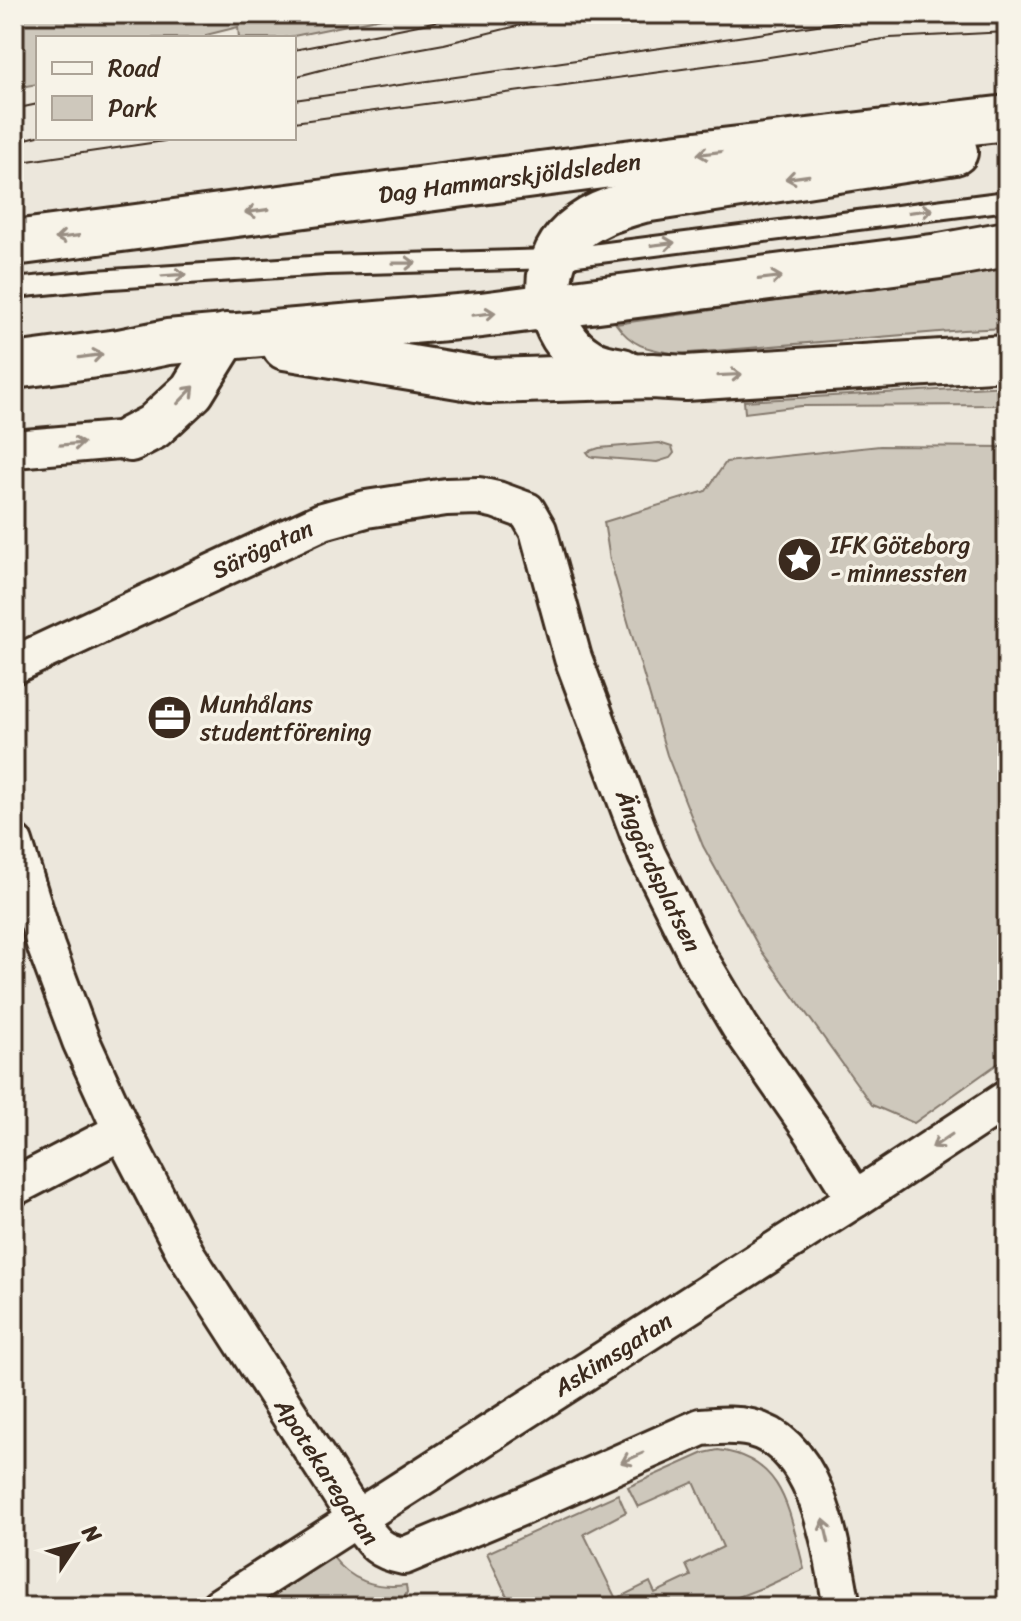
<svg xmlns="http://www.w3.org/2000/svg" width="1021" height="1621" font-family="Sriracha,sans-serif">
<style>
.green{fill:#cec8bc;stroke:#84796d;stroke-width:2}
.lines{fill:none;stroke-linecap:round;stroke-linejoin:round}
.service-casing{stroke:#3b2a1e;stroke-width:24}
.minor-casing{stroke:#3b2a1e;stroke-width:42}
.primary-casing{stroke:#3b2a1e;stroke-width:50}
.service{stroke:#f7f3e8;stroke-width:18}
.minor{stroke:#f7f3e8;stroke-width:36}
.primary{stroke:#f7f3e8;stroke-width:44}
.tram{stroke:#3b2a1e;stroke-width:2}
.oneway{stroke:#998e83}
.labels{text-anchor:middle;stroke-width:7;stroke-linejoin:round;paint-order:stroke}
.street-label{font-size:24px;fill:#3b2a1e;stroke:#f7f3e8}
.poi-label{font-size:24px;fill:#3b2a1e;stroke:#f7f3e8;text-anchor:start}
</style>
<rect width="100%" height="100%" fill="#ece7dc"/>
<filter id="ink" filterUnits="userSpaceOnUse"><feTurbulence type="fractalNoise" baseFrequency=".0125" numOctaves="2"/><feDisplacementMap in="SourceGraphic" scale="16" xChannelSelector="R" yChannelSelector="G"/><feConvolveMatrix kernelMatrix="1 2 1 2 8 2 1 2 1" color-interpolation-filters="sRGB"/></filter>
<g filter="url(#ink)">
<path class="green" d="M 14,14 L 401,14 L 284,38 L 239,38 L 238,27 L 206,35 L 206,38 L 38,38 L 38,84 L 14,88 Z
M 1007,264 L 1007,328 L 963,330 L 677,354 C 650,349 633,348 616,324 L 872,287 Z
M 1007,386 L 1007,405 L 801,406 L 745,413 L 744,401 Z
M 659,443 L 672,447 L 674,453 L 670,458 L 657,462 L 593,457 L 590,456 L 587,452 L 599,448 Z
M 880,446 L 1007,447 L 1007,1057 L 914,1123 L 872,1105 L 760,949 L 703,846 L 667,755 L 610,560 L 604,522 L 706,491 L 726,462 Z
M 718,1450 C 786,1459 789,1513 804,1569 L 767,1586 L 712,1607 L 512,1607 L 487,1553 L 618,1494 L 626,1512 L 584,1534 L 616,1599 L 650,1582 L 655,1593 L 691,1576 L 686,1565 L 723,1547 L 694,1482 L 638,1507 L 628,1487 L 704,1453 Z
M 332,1556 C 351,1581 375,1589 406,1585 L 407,1592 L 403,1601 L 390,1607 L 272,1607 L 268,1598 Z"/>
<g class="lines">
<defs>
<path id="service" d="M 14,288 L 96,280 L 326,265 L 553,259 L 1007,201"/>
<g id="minor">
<path d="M 14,449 L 130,439"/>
<path id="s1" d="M 14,665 L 323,521 L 366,509 L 446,497 L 479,496 L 497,500 L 527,511 L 538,530 L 573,658 L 647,855 L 697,955 L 740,1027 L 813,1132 L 855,1199"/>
<path id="s2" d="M 14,843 L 46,947 L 81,1041 L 122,1131 L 186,1254 L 356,1518 C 372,1540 376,1551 404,1556 L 523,1506 L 701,1427 C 718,1426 734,1424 751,1428 C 820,1445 831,1549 842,1607"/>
<path d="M 14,1187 L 122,1131"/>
<path id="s3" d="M 219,1607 L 855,1199 L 1007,1099"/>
</g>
<g id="primary">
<path id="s4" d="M 14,243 L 679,156 L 1007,118"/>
<path d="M 285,347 L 489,381 L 652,376 L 686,378 L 1007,358"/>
<path d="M 14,366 L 119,352 L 168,342 L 481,315 L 940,256 L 1007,244"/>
<path d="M 622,371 C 610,369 597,367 587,360 C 548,337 536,273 566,239 C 586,216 615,208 643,200 L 955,152"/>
<path d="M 130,439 L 153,427 L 192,391 L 226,336"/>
</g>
</defs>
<use href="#service" class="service-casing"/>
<use href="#minor" class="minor-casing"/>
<use href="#primary" class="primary-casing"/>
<use href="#service" class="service"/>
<use href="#minor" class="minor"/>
<use href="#primary" class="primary"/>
<path class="tram" d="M 294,50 L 473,14
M 294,77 L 367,58 L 444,44 L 566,14
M 294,100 L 759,34 L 888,14
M 14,109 L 38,104
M 294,122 L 763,58 L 890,38 L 1007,32
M 14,142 L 38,136
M 14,163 L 185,138"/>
</g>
<defs><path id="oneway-shaft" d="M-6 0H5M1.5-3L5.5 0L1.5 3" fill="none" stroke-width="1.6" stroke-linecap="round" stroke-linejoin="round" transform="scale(2)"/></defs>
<g class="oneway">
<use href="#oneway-shaft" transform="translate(709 153) rotate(173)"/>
<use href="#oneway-shaft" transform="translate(797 177) rotate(172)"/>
<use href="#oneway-shaft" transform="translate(257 211) rotate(172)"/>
<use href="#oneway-shaft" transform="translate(921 211) rotate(-7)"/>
<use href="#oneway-shaft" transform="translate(67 237) rotate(173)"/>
<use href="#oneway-shaft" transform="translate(663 244) rotate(-7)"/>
<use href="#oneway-shaft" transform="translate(404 263) rotate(-1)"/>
<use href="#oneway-shaft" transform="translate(174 275) rotate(-4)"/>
<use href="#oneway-shaft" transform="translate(770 278) rotate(-7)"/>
<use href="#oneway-shaft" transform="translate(484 314) rotate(-6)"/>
<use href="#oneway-shaft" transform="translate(91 356) rotate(-8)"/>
<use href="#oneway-shaft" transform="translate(730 375) rotate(-3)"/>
<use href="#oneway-shaft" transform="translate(186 395) rotate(-46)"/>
<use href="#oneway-shaft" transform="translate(72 444) rotate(-5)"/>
<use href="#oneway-shaft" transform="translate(942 1141) rotate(146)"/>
<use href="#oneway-shaft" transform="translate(632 1458) rotate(156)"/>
<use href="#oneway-shaft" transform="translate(826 1531) rotate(-103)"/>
</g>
</g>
<defs>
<symbol id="sight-disc" viewBox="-11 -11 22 22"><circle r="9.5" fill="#3b2a1e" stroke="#f7f3e8"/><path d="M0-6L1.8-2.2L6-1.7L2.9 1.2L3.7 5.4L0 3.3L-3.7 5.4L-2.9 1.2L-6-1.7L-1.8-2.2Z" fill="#fff"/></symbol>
<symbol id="office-disc" viewBox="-11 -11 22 22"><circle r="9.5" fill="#3b2a1e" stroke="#f7f3e8"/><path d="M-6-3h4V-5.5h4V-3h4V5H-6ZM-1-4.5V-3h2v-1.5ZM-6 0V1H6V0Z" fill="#fff"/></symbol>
</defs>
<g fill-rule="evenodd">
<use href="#sight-disc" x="774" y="534" width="51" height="51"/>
<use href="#office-disc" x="144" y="692" width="51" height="51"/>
</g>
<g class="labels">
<g class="street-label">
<text dy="8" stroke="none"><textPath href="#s4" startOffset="500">Dag Hammarskjöldsleden</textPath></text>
<text dy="8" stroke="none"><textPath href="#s1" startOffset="274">Särögatan</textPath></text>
<text dy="8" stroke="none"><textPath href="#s1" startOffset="934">Änggårdsplatsen</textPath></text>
<text dy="8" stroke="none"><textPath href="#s3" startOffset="468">Askimsgatan</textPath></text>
<text dy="8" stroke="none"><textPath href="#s2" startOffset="706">Apotekaregatan</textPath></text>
</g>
<g class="poi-label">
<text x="830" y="553">IFK Göteborg<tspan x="830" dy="28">- minnessten</tspan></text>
<text x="200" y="712">Munhålans<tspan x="200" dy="28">studentförening</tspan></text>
</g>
</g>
<rect width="1021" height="1621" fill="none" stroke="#f7f3e8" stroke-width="48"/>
<rect x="24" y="24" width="973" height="1573" fill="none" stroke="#3b2a1e" stroke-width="3" filter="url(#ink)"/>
<rect x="36" y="36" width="260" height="104" fill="#f7f3e8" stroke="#aca397" stroke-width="2"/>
<rect x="52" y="62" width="40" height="12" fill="#f7f3e8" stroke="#aca397" stroke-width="2"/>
<text x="108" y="76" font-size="24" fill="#3b2a1e">Road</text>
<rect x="52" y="96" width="40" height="24" fill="#cec8bc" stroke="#aca397" stroke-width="2"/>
<text x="108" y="116" font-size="24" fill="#3b2a1e">Park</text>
<g transform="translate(76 1545) rotate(55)" stroke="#f7f3e8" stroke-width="6" paint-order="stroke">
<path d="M0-6L14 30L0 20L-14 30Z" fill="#3b2a1e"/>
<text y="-12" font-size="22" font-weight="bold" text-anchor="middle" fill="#3b2a1e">N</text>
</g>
</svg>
